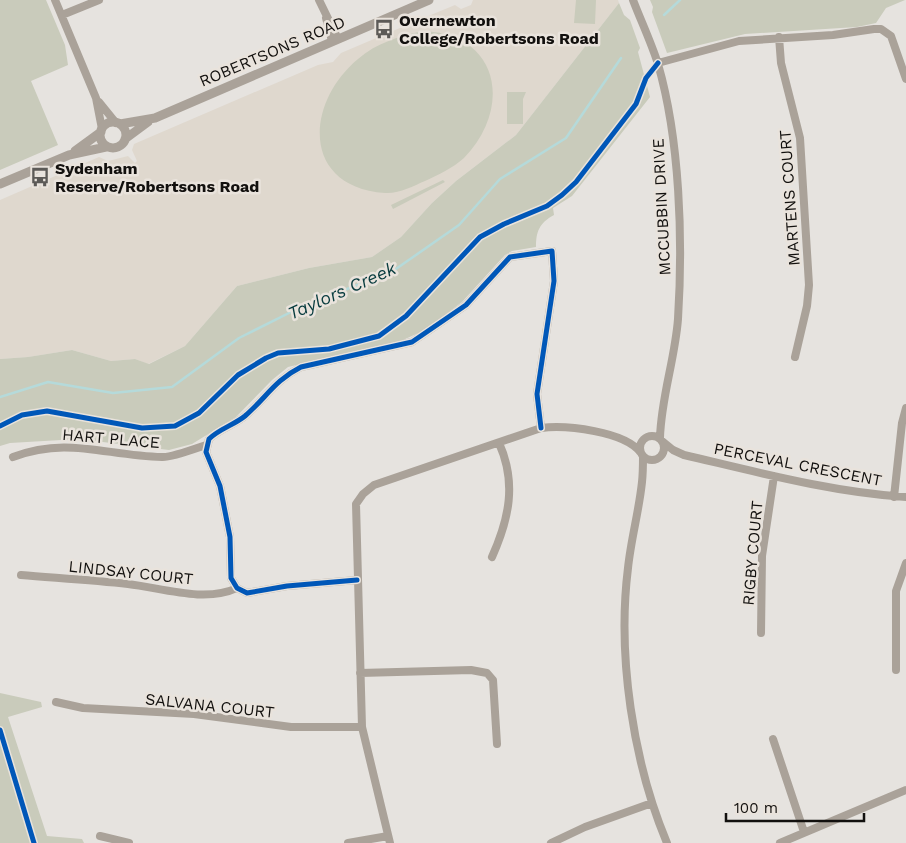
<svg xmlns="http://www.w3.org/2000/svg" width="906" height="843" font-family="'Work Sans',sans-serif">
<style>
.built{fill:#dfd8ce}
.green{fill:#c9cbbb}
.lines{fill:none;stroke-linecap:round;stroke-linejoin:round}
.stream{stroke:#b5dada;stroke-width:2.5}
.minor{stroke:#aaa299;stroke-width:8}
.tertiary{stroke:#aaa299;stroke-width:9}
.cycleway-casing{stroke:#e9e3dc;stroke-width:8}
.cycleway{stroke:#0057b8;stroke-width:5}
.labels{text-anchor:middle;stroke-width:5;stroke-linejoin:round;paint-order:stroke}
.poi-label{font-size:16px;font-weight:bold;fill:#12100e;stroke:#e9e3dc;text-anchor:start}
.street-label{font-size:16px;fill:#12100e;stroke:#e9e3dc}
.water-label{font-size:18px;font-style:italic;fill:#073b3e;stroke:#e9e3dc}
</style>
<rect width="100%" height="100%" fill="#e6e3df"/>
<path class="built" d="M 473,0 L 618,0 L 619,3 L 516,135 L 456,181 L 432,203 L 401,237 L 372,257 L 309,268 L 237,286 L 185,346 L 148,364 L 135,359 L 111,361 L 72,350 L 28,357 L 0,359 L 0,200 L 99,157 L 108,161 L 128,156 L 135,163 L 137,161 L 132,150 L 134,144 L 318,65 L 333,62 L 341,53 L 421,19 L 455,5 L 461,9 L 471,5 Z"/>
<path class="green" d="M 0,0 L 46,0 L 65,45 L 68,65 L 31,81 L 58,145 L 0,170 Z
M 576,0 L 596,0 L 595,24 L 574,23 Z
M 650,0 L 905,0 L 886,8 L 876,23 L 857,27 L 745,34 L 667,53 L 652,12 L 653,7 Z
M 619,3 L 624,15 L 630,20 L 640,48 L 638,52 L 650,97 L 572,196 L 553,208 L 554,215 C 539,223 536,232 536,247 L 512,251 L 505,255 L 462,302 L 425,330 L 403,340 L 288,367 L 272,380 L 236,417 L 192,444 L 169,450 L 78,439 L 10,443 L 0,446 L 0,359 L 28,357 L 72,350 L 111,361 L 135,359 L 149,364 L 185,346 L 237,286 L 309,268 L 372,257 L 401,237 L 432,203 L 456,181 L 516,135 Z
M 423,31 C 501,34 512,109 464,158 C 453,168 438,175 425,181 C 413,186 399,194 385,193 C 301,187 305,103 358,59 C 376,43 400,36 423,31 Z
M 507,92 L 526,92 L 523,99 L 523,124 L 507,124 Z
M 443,180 L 445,182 L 393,209 L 391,205 Z
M 0,693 L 41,702 L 42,707 L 8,717 L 47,836 L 82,839 L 84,843 L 0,843 Z"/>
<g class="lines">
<path class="stream" d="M 664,15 L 680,0
M 0,397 L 48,382 L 113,393 L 172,387 L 239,338 L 301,307 L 393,271 L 459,225 L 500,179 L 566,138 L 621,58"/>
<path class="minor" d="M 55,0 L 96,98 L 102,129
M 319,0 L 338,39
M 633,0 C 641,21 651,42 658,64 C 680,140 683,240 678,319 C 675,359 661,398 660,438
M 62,15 L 99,0
M 326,18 L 332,41
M 779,37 L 781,63 L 800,138 L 809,285 L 807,306 L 795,357
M 658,63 L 739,41 L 833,35 L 874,29 L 881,29 L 891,36 L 906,79
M 99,102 L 116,123
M640 448a12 12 0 1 1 24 0a12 12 0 1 1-24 0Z
M 662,441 L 673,450 L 684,455 C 757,472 831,492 906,497
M 643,456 C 643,464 643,473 642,482 C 639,511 631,539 628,568 C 617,656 633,762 667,843
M 13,457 C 68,436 106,456 162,457 C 170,458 197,448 206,445
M 894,497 L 902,423 L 906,408
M 492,557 C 509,519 517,483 499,443
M 21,575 C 57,578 93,580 128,584 C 162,588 205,603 237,588
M 357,580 L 287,586 L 247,593 L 237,588 L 231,578 L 230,537 L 220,486 L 206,452 L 209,439 C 219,429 234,425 245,416 C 266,398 275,380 301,367 L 412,342 L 466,305 L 510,257 L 552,251 L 554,281 L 537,394 L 541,428
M 761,633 L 762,556 L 774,476
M 896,670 L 896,591 L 906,563
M 360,673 L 471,670 L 487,673 L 493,680 L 497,744
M 56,702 L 83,708 L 194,714 L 291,727 L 362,727
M 773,739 L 804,832
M 100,836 L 129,843
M 348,843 L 388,836
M 390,843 L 362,727 L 356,504 L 363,494 L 374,485 L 541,428 C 566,425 625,431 641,453
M 551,843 L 585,827 L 652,803
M 780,843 L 906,790"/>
<path class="tertiary" d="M100 135a13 13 0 1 1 26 0a13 13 0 1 1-26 0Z
M 120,124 L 155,118 L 429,0
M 125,139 L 148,122
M 75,151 L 101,132
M 0,184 L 69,155 L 106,147"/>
<defs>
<path id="cycleway" d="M 0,426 L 22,415 L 47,411 L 142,428 L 175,426 L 199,413 L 238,375 L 266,358 L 278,353 L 329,349 L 379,336 L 406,316 L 480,237 L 504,224 L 547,206 L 562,195 L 576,182 L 636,104 L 646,78 L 658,63
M 357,580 L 287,586 L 247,593 L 237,588 L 231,578 L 230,537 L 220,486 L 206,452 L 209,439 C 219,429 234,425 245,416 C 266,398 275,380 301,367 L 412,342 L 466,305 L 510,257 L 552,251 L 554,281 L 537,394 L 541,428
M 0,730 L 34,843"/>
</defs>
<use href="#cycleway" class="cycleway-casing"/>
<use href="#cycleway" class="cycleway"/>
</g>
<defs>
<symbol id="bus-bare" viewBox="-9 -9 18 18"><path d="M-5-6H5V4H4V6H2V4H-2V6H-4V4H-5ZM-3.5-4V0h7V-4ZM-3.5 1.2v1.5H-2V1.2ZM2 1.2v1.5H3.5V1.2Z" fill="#5c5a57" stroke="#e9e3dc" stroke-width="2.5" paint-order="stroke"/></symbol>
</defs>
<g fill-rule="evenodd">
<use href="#bus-bare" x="370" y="15" width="28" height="28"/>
<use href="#bus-bare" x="26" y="163" width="28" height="28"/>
</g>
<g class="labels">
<g class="poi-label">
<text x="399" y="26">Overnewton<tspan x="399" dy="18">College/Robertsons Road</tspan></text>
<text x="55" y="174">Sydenham<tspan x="55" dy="18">Reserve/Robertsons Road</tspan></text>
</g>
<g class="street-label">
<text transform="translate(272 51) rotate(-23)" y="6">ROBERTSONS ROAD</text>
<text transform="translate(789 198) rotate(-94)" y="6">MARTENS COURT</text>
<text transform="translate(661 207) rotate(-93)" y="6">MCCUBBIN DRIVE</text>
<text transform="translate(111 438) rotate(5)" y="6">HART PLACE</text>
<text transform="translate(798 464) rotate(11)" y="6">PERCEVAL CRESCENT</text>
<text transform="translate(752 553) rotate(-85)" y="6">RIGBY COURT</text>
<text transform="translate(131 572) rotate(6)" y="6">LINDSAY COURT</text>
<text transform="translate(210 705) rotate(6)" y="6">SALVANA COURT</text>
</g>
<g class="water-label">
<text transform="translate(342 291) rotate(-24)" y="6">Taylors Creek</text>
</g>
</g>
<path d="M726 813v8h138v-8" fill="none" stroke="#12100e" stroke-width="2.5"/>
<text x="734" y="813" font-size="15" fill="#12100e" stroke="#e9e3dc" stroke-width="4" paint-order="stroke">100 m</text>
</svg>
